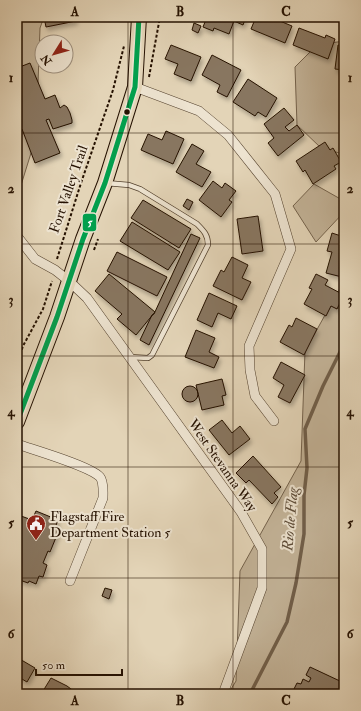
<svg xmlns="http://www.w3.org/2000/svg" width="361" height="711" font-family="'IM FELL Double Pica',serif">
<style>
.green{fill:#c3b398;stroke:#74624c}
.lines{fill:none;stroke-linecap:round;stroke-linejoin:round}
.stream{stroke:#705e49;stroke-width:3.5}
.building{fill:#887660;stroke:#251101;filter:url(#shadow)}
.service-casing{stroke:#54422e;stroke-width:6}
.minor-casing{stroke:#54422e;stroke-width:10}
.primary-casing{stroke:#251101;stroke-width:16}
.path{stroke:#251101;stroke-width:2;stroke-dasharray:3 2;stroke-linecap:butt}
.service{stroke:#ede3d0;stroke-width:4.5}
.minor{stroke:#ede3d0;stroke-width:9}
.primary{stroke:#e3d4b7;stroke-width:14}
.bus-1-casing{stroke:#ede3d0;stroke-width:8}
.bus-1{stroke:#029f4d;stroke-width:5}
.grid{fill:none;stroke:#251101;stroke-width:1;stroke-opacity:0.55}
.bus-dot{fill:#251101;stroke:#ede3d0;stroke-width:1.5}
.labels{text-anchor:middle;stroke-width:4;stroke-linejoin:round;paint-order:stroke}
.street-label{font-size:14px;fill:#251101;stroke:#ede3d0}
.poi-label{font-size:14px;fill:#251101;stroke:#ede3d0;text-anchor:start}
.water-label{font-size:15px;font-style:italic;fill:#5d4b37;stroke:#ede3d0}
.line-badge{stroke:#ede3d0;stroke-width:1.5}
.badge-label{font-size:11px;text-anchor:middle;font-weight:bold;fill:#fff}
.neatline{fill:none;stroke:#251101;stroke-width:1.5}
.grid-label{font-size:13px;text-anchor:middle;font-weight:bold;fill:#251101}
</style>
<defs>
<filter id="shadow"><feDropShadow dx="2" dy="3.5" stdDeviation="2" flood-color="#0004"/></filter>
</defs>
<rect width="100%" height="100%" fill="#e3d4b7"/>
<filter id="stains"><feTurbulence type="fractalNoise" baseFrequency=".005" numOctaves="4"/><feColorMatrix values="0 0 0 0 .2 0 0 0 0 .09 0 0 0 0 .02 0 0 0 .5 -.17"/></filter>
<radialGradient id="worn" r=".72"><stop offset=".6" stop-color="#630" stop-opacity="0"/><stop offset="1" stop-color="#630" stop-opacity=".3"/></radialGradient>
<path class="green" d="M 17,17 L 44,17 L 40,28 L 36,137 L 17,198 Z
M 344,41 L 344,156 L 342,154 L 320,147 L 297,125 L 295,67 L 317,45 Z
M 314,184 L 344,201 L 344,212 L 316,242 L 293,206 Z
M 344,281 L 344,694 L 228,694 L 236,681 L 240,571 L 301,461 L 305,351 Z"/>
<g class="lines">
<path class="stream" d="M 250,694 L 287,622 L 296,583 L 304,534 L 304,495 L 307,468 L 305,429 L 323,386 L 344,344"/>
</g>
<path class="building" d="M 44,17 L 75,17 L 76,21 L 46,27 Z
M 207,17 L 246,17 L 243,25 L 234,21 L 229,34 L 214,28 L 213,31 L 203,27 Z
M 256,17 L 270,17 L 292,26 L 285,43 L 251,29 Z
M 194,23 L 201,26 L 198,33 L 192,30 Z
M 299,28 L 325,38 L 326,35 L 335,39 L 328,59 L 293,45 Z
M 171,45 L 201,57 L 191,81 L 174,74 L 178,64 L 165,59 Z
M 338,45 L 344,46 L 344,70 L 335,69 Z
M 212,55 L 241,70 L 227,97 L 217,92 L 220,85 L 202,75 Z
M 30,63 L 45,99 L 55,95 L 60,108 L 64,105 L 67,107 L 70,113 L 72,120 L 72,123 L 53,129 L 49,119 L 46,120 L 60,153 L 35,163 L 22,129 L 17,131 L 17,68 Z
M 248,79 L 277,98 L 266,117 L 258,112 L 255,116 L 233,102 Z
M 284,108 L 294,120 L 285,127 L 289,131 L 297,125 L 304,135 L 278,156 L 268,143 L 274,138 L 264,124 Z
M 166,131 L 184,139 L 173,164 L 141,150 L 148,134 L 162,140 Z
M 325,142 L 330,150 L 333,148 L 341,162 L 334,166 L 336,169 L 313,184 L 305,170 L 303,172 L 296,161 Z
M 192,144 L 204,151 L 196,164 L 211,172 L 202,187 L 176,172 Z
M 213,181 L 222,188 L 225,183 L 236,191 L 229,200 L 232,202 L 221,217 L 199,200 Z
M 187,199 L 193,202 L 189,210 L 183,206 Z
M 143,200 L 191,229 L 179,248 L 131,218 Z
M 258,216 L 263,251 L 242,254 L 237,219 Z
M 132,222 L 180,252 L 168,270 L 120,241 Z
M 332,233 L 344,237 L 344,272 L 342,277 L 326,273 L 332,252 L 327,251 Z
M 191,234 L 200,238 L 149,345 L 140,340 L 152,315 L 154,314 Z
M 117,252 L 167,277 L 157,296 L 107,271 Z
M 232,257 L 248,265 L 242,278 L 251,282 L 242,300 L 213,286 L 221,270 L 224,272 Z
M 109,274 L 155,312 L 136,335 L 117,319 L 122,314 L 95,291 Z
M 316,274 L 328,280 L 325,285 L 344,295 L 337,309 L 331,306 L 326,316 L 304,304 L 312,289 L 309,288 Z
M 209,293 L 237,306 L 231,319 L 218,313 L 212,327 L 197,320 Z
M 296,318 L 317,329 L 304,355 L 280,342 L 289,325 L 292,327 Z
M 196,330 L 215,338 L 209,352 L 219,357 L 214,368 L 185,357 Z
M 281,362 L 305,375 L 290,403 L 278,397 L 284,385 L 273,378 Z
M 222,379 L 226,395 L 222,396 L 224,405 L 202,410 L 196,385 Z
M182 394a8 8 0 1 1 16 0a8 8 0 1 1-16 0Z
M 222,420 L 232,433 L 240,426 L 250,439 L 229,455 L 209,430 Z
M 253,456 L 281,487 L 274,493 L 278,497 L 272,504 L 249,480 L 246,483 L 236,473 Z
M 36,511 L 58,520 L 55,528 L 59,530 L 50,552 L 48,551 L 43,563 L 47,565 L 43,577 L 39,576 L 36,584 L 29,581 L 28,583 L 17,579 L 17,517 L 20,518 L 21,516 L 32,520 Z
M 105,588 L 112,590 L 109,599 L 102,596 Z
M 18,658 L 35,668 L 27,682 L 17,676 Z
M 310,667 L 342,682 L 337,694 L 292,693 L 297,683 L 301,684 L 303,679 L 309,682 L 311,678 L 306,675 Z
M 51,678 L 67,686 L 75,692 L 73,694 L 44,694 L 43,691 Z"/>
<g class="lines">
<defs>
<path id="service" d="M 106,183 L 129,185 L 140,189 L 197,224 C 204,231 208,235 208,245 L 152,355 L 148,358 L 130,357"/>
<path id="minor" d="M 339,17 L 344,19
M 135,87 L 199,111 L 228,135 L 275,194 L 291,249 L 249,346 L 250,370 L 255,396 L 274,421
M 17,236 L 35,259 L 55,270 L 69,281 L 87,298 L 241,512 L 262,549 L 262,588 L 224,691
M 17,444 C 34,450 90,466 100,477 C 104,482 103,492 103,498 L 70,581"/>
<path id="primary" d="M 17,422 L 57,317 L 83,239 L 105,183 L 135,87 L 139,17"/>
</defs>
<use href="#service" class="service-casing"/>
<use href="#minor" class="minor-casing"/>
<use href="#primary" class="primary-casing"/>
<path class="path" d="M 149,77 L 160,17
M 94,250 L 98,239
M 57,259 L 81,183 L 113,90 L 124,46
M 17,364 L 23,346 L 43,309 L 52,281"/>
<use href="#service" class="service"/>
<use href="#minor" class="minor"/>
<use href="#primary" class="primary"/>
<defs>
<path id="bus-1" d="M 17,422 L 57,317 L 83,239 L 105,183 L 135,87 L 139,17"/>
</defs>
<use href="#bus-1" class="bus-1-casing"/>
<use href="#bus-1" class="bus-1"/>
</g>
<path class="grid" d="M 128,17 L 128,694M 233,17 L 233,694M 17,133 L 344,133M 17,244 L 344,244M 17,356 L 344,356M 17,467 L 344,467M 17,578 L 344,578"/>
<defs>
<symbol id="civic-pin" viewBox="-11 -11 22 30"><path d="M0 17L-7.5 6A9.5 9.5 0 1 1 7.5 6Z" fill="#8f2418" stroke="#ede3d0"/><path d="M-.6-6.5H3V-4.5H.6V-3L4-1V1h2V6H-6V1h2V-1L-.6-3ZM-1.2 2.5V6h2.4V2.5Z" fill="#fff"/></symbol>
</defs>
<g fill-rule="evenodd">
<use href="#civic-pin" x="25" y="513" width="22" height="30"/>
</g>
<circle class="bus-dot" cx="127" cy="112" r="3.5"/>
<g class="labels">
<g class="street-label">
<text transform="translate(68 189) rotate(-71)" y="5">Fort Valley Trail</text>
<text transform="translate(223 465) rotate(55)" y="5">West Stevanna Way</text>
</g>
<g class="poi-label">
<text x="50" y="521">Flagstaff Fire<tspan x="50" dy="16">Department Station 5</tspan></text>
</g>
<g class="water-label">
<text transform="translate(290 519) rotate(-85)" y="5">Rio de Flag</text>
</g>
</g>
<rect class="line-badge" x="82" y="213" width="15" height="19" rx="4" fill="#029f4d"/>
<g class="badge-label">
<text x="90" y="226">5</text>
</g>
<rect width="361" height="711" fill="none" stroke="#e3d4b7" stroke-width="44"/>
<g transform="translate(54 54) rotate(233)"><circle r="19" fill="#ede3d0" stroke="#9d8f7d"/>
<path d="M0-3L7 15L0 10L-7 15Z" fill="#8f2418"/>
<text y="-6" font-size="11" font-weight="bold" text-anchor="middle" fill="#251101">N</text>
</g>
<path d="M36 669v6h86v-6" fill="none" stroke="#251101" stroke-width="2"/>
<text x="42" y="669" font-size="12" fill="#251101" stroke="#ede3d0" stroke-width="3" paint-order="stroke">50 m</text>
<rect x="22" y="22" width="317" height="667" class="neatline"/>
<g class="grid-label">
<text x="75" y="16">A</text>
<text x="180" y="16">B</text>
<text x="286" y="16">C</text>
<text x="11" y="82">1</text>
<text x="350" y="82">1</text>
<text x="11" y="193">2</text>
<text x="350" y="193">2</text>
<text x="11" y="304">3</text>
<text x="350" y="304">3</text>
<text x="11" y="416">4</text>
<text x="350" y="416">4</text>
<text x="11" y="527">5</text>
<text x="350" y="527">5</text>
<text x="11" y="638">6</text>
<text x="350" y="638">6</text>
<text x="75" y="705">A</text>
<text x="180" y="705">B</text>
<text x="286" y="705">C</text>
</g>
<rect width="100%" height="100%" filter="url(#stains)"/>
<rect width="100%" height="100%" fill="url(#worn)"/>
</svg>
